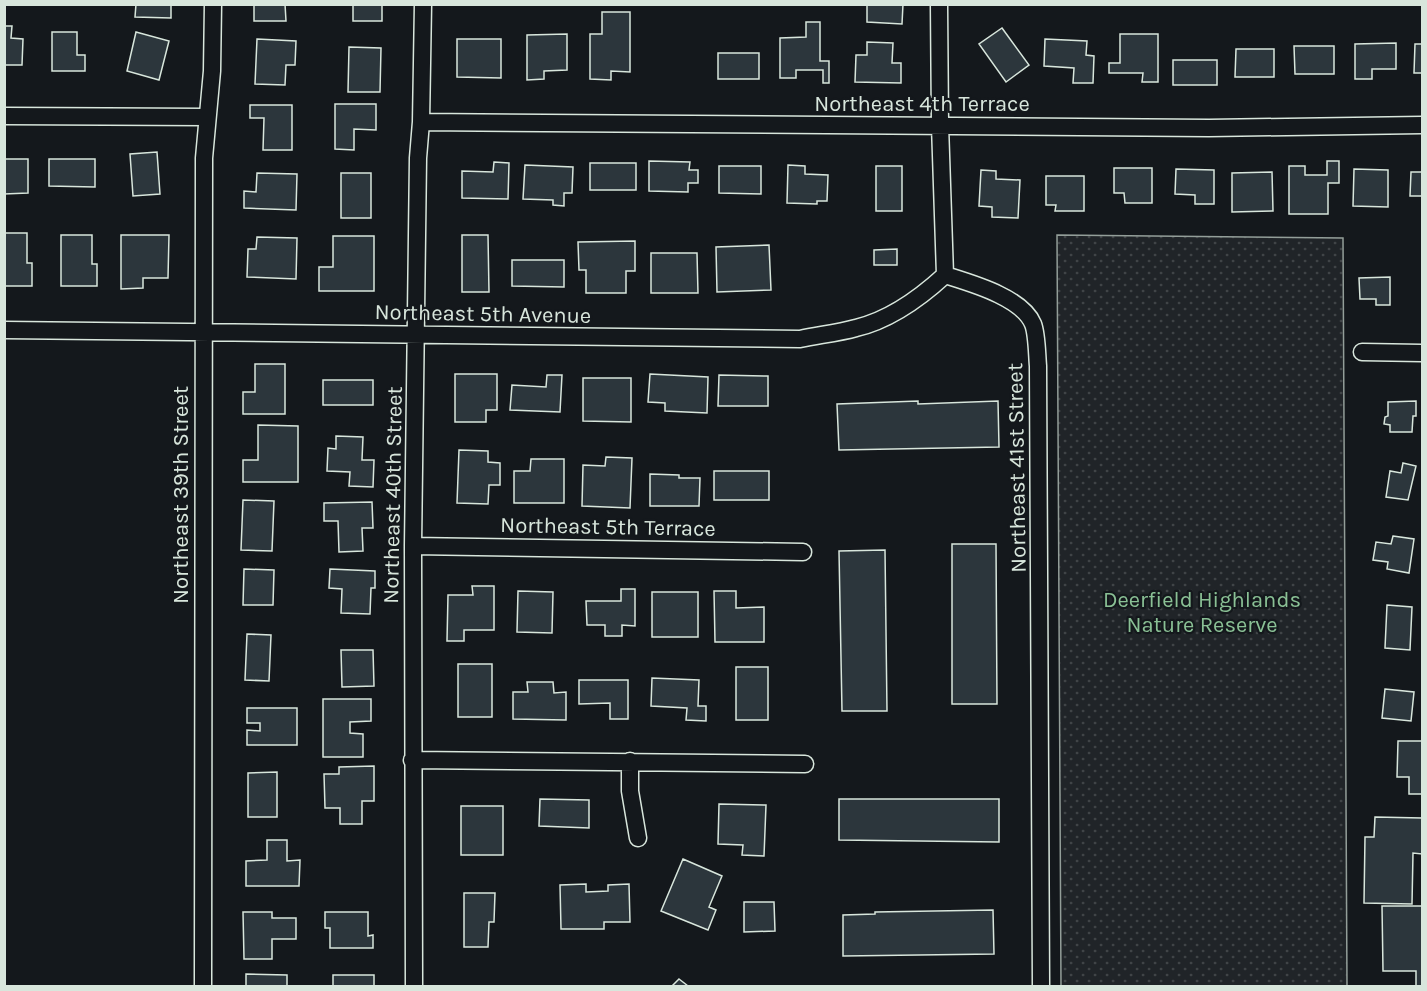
<svg xmlns="http://www.w3.org/2000/svg" width="1427" height="991" font-family="Karla,sans-serif">
<style>
.grass{fill:url(#grass-dots);stroke:#939e99;stroke-width:1.5}
.building{fill:#2c363c;stroke:#d8e6dc;stroke-width:1.5}
.lines{fill:none;stroke-linecap:round;stroke-linejoin:round}
.minor-casing{stroke:#d8e6dc;stroke-width:19}
.minor{stroke:#14181c;stroke-width:16}
.labels{text-anchor:middle;stroke-width:4.5;stroke-linejoin:round;paint-order:stroke}
.street-label{font-size:22px;fill:#d8e6dc;stroke:#14181c}
.park-label{font-size:22px;fill:#8ac095;stroke:#14181c}
</style>
<defs>
<pattern id="grass-dots" width="8" height="8" patternUnits="userSpaceOnUse" patternTransform="scale(1.5)"><rect width="8" height="8" fill="#202428"/><path d="M2 2h.1M6 6h.1" fill="none" stroke="#404447" stroke-width="1.8" stroke-linecap="round"/></pattern>
</defs>
<rect width="100%" height="100%" fill="#14181c"/>
<path class="grass" d="M 1057,235 L 1343,238 L 1347,986 L 1061,986 Z"/>
<path class="building" d="M 136,4 L 171,4 L 171,18 L 135,17 Z
M 254,4 L 285,4 L 286,21 L 254,21 Z
M 353,4 L 382,4 L 382,21 L 353,21 Z
M 867,4 L 903,4 L 902,24 L 867,22 Z
M 602,12 L 630,12 L 630,72 L 611,71 L 611,80 L 590,79 L 590,34 L 602,34 Z
M 806,22 L 820,22 L 820,61 L 829,61 L 829,83 L 823,83 L 823,70 L 796,70 L 796,78 L 780,78 L 780,38 L 806,37 Z
M 4,26 L 12,26 L 11,38 L 23,39 L 22,65 L 4,65 Z
M 1002,28 L 1029,65 L 1006,82 L 979,44 Z
M 52,32 L 77,32 L 77,55 L 85,55 L 85,71 L 52,71 Z
M 136,32 L 169,41 L 159,80 L 127,71 Z
M 567,34 L 567,70 L 544,71 L 544,79 L 527,80 L 527,35 Z
M 1120,34 L 1158,34 L 1158,82 L 1142,82 L 1143,73 L 1109,73 L 1109,63 L 1120,63 Z
M 257,39 L 296,41 L 295,65 L 286,65 L 285,85 L 255,84 Z
M 457,39 L 501,39 L 501,78 L 457,77 Z
M 1045,39 L 1087,41 L 1086,55 L 1094,56 L 1093,83 L 1073,83 L 1074,68 L 1044,66 Z
M 867,42 L 893,43 L 892,63 L 901,63 L 901,83 L 855,82 L 856,55 L 867,55 Z
M 1396,43 L 1396,69 L 1372,69 L 1372,79 L 1355,79 L 1355,44 Z
M 1415,44 L 1422,44 L 1422,73 L 1414,73 Z
M 1294,46 L 1334,46 L 1334,74 L 1295,74 Z
M 349,47 L 381,48 L 380,92 L 348,92 Z
M 1236,49 L 1274,49 L 1274,77 L 1235,77 Z
M 718,53 L 759,53 L 759,79 L 718,79 Z
M 1173,60 L 1217,60 L 1217,85 L 1173,85 Z
M 335,104 L 376,104 L 376,130 L 354,129 L 354,150 L 335,149 Z
M 250,105 L 292,105 L 292,150 L 263,150 L 264,118 L 250,118 Z
M 157,152 L 160,194 L 133,196 L 130,154 Z
M 4,159 L 28,159 L 28,193 L 4,194 Z
M 49,159 L 95,159 L 95,187 L 49,186 Z
M 649,161 L 690,162 L 689,170 L 698,170 L 698,183 L 688,183 L 688,192 L 649,191 Z
M 1327,161 L 1339,161 L 1339,183 L 1328,183 L 1328,214 L 1289,214 L 1289,166 L 1305,166 L 1305,175 L 1327,175 Z
M 494,162 L 509,163 L 508,199 L 462,198 L 462,171 L 493,172 Z
M 590,163 L 636,163 L 636,190 L 590,190 Z
M 525,165 L 573,167 L 572,193 L 564,193 L 564,206 L 553,205 L 553,200 L 523,199 Z
M 788,165 L 805,166 L 805,174 L 828,175 L 827,201 L 817,201 L 817,204 L 787,203 Z
M 719,166 L 761,166 L 761,194 L 719,193 Z
M 876,166 L 902,166 L 902,211 L 876,211 Z
M 1114,168 L 1152,168 L 1152,203 L 1125,203 L 1124,193 L 1114,193 Z
M 1176,169 L 1214,170 L 1214,204 L 1195,204 L 1195,195 L 1175,194 Z
M 1354,169 L 1388,170 L 1388,207 L 1353,206 Z
M 981,170 L 996,171 L 996,179 L 1020,180 L 1018,218 L 992,217 L 992,207 L 979,206 Z
M 1272,172 L 1273,211 L 1232,212 L 1232,173 Z
M 1411,172 L 1422,172 L 1422,196 L 1410,196 Z
M 257,173 L 297,174 L 296,210 L 244,208 L 244,191 L 256,192 Z
M 341,173 L 371,173 L 371,218 L 341,218 Z
M 1046,176 L 1084,176 L 1084,211 L 1055,211 L 1056,205 L 1046,205 Z
M 4,233 L 27,233 L 27,263 L 32,263 L 32,286 L 4,286 Z
M 61,235 L 92,235 L 92,264 L 97,264 L 97,286 L 61,286 Z
M 121,235 L 169,235 L 168,278 L 143,278 L 143,288 L 121,289 Z
M 462,235 L 488,235 L 489,292 L 462,292 Z
M 333,236 L 374,236 L 374,291 L 319,291 L 319,267 L 333,267 Z
M 257,237 L 297,238 L 296,279 L 247,277 L 248,249 L 256,249 Z
M 635,241 L 635,271 L 626,271 L 626,293 L 586,293 L 586,270 L 579,270 L 578,242 Z
M 769,245 L 771,290 L 717,292 L 716,247 Z
M 897,249 L 897,265 L 874,265 L 874,250 Z
M 651,253 L 697,253 L 698,293 L 651,293 Z
M 512,260 L 564,260 L 564,287 L 512,286 Z
M 1390,277 L 1390,305 L 1376,305 L 1376,299 L 1360,299 L 1359,278 Z
M 255,364 L 285,364 L 285,414 L 243,414 L 243,392 L 255,392 Z
M 455,374 L 497,374 L 497,410 L 486,410 L 486,422 L 455,422 Z
M 650,374 L 708,377 L 707,413 L 665,411 L 665,403 L 648,402 Z
M 547,375 L 562,375 L 560,412 L 510,410 L 512,385 L 546,387 Z
M 719,375 L 768,376 L 768,406 L 718,406 Z
M 583,378 L 631,378 L 631,422 L 583,421 Z
M 323,380 L 373,380 L 373,405 L 323,405 Z
M 918,401 L 918,404 L 998,401 L 999,447 L 839,450 L 837,404 Z
M 1416,401 L 1416,416 L 1413,416 L 1412,432 L 1390,432 L 1390,425 L 1384,424 L 1385,417 L 1388,416 L 1388,402 Z
M 258,425 L 298,426 L 298,482 L 243,482 L 243,460 L 258,460 Z
M 336,436 L 363,437 L 362,460 L 374,460 L 373,487 L 349,486 L 350,472 L 327,471 L 328,448 L 336,449 Z
M 459,450 L 488,451 L 488,462 L 500,463 L 500,485 L 489,485 L 488,504 L 457,503 Z
M 606,457 L 632,458 L 630,508 L 582,506 L 583,465 L 605,466 Z
M 531,459 L 564,459 L 564,503 L 514,503 L 514,471 L 530,471 Z
M 1403,463 L 1416,466 L 1408,500 L 1386,497 L 1390,471 L 1401,473 Z
M 714,471 L 769,471 L 769,500 L 714,500 Z
M 650,474 L 679,475 L 679,478 L 700,478 L 699,506 L 650,506 Z
M 243,500 L 274,501 L 272,551 L 241,550 Z
M 372,502 L 373,528 L 362,528 L 363,551 L 339,552 L 338,521 L 324,521 L 324,503 Z
M 1393,536 L 1414,539 L 1409,573 L 1387,569 L 1388,562 L 1373,560 L 1376,542 L 1391,544 Z
M 952,544 L 996,544 L 997,704 L 952,704 Z
M 885,550 L 887,711 L 842,711 L 839,551 Z
M 244,569 L 274,570 L 273,605 L 243,605 Z
M 330,569 L 375,571 L 375,588 L 371,588 L 370,614 L 341,613 L 342,589 L 329,588 Z
M 472,586 L 494,586 L 494,630 L 464,630 L 464,641 L 447,641 L 448,595 L 473,595 Z
M 621,589 L 635,589 L 635,626 L 622,625 L 622,636 L 605,636 L 605,625 L 587,625 L 586,601 L 621,601 Z
M 518,591 L 553,592 L 552,633 L 517,632 Z
M 714,591 L 736,591 L 736,608 L 764,607 L 764,642 L 715,642 Z
M 652,592 L 698,592 L 698,637 L 652,637 Z
M 1387,605 L 1412,607 L 1410,650 L 1385,648 Z
M 247,634 L 271,635 L 269,681 L 245,680 Z
M 341,650 L 373,650 L 374,686 L 342,687 Z
M 458,664 L 492,664 L 492,717 L 458,717 Z
M 736,667 L 768,667 L 768,720 L 736,720 Z
M 652,678 L 699,680 L 698,706 L 706,706 L 706,721 L 686,720 L 687,708 L 651,706 Z
M 579,680 L 628,680 L 628,719 L 610,719 L 610,703 L 579,704 Z
M 527,682 L 553,682 L 554,693 L 566,692 L 566,720 L 513,719 L 513,692 L 528,692 Z
M 1385,689 L 1414,692 L 1411,721 L 1382,718 Z
M 323,699 L 371,699 L 371,721 L 350,722 L 350,733 L 363,734 L 363,757 L 323,757 Z
M 247,708 L 297,708 L 297,745 L 247,745 L 247,730 L 260,731 L 260,723 L 247,723 Z
M 1398,741 L 1422,741 L 1422,794 L 1409,794 L 1409,777 L 1397,777 Z
M 374,766 L 374,801 L 362,801 L 362,824 L 340,824 L 340,808 L 325,808 L 324,774 L 339,774 L 339,767 Z
M 277,772 L 277,817 L 248,817 L 248,773 Z
M 540,799 L 589,800 L 589,828 L 539,826 Z
M 839,799 L 999,799 L 999,842 L 839,840 Z
M 719,804 L 766,805 L 764,856 L 742,855 L 743,845 L 718,844 Z
M 461,806 L 503,806 L 503,855 L 461,855 Z
M 1375,817 L 1422,818 L 1422,854 L 1413,853 L 1412,904 L 1364,903 L 1365,837 L 1374,837 Z
M 267,840 L 287,840 L 287,861 L 300,860 L 299,886 L 246,886 L 246,861 L 267,860 Z
M 683,859 L 722,876 L 709,907 L 716,910 L 708,930 L 661,911 Z
M 586,884 L 586,892 L 608,891 L 608,885 L 629,884 L 630,922 L 604,922 L 604,929 L 561,929 L 560,885 Z
M 464,893 L 495,893 L 494,922 L 489,922 L 488,947 L 464,947 Z
M 744,902 L 774,902 L 775,931 L 744,932 Z
M 1382,906 L 1422,906 L 1422,986 L 1416,986 L 1416,971 L 1383,971 Z
M 993,910 L 994,954 L 843,956 L 843,915 L 875,914 L 875,912 Z
M 243,912 L 272,912 L 272,918 L 296,918 L 296,939 L 272,939 L 272,959 L 244,959 Z
M 325,912 L 368,912 L 368,936 L 373,935 L 373,948 L 330,948 L 330,928 L 325,928 Z
M 246,974 L 287,975 L 287,986 L 246,986 Z
M 333,975 L 374,975 L 374,986 L 333,986 Z
M 679,979 L 688,986 L 672,986 Z"/>
<g class="lines">
<defs>
<path id="minor" d="M 939,4 L 940,125 L 945,275 C 970,283 1022,297 1033,324 C 1037,334 1037,355 1038,366 L 1041,986
M 4,116 L 207,117
M 421,122 L 1209,128 L 1422,125
M 4,330 L 800,339 C 819,335 838,333 856,328 C 890,320 920,298 945,275
M 1362,352 L 1422,353
M 413,546 L 803,552
M 412,760 L 805,764
M 630,761 L 630,791 L 638,838
M 203,986 L 204,158 L 212,71 L 213,4
M 414,986 L 413,546 L 418,158 L 421,122 L 423,4"/>
</defs>
<use href="#minor" class="minor-casing"/>
<use href="#minor" class="minor"/>
</g>
<g class="labels">
<g class="street-label">
<text x="922" y="111">Northeast 4th Terrace</text>
<text transform="translate(483 313) rotate(1)" y="8">Northeast 5th Avenue</text>
<text transform="translate(1016 468) rotate(-91)" y="8">Northeast 41st Street</text>
<text transform="translate(180 495) rotate(-90)" y="8">Northeast 39th Street</text>
<text transform="translate(392 495) rotate(-89)" y="8">Northeast 40th Street</text>
<text transform="translate(608 526) rotate(1)" y="8">Northeast 5th Terrace</text>
</g>
<g class="park-label">
<text x="1202" y="607">Deerfield Highlands<tspan x="1202" dy="25">Nature Reserve</tspan></text>
</g>
</g>
<rect width="1427" height="991" fill="none" stroke="#d8e6dc" stroke-width="12"/>
</svg>
